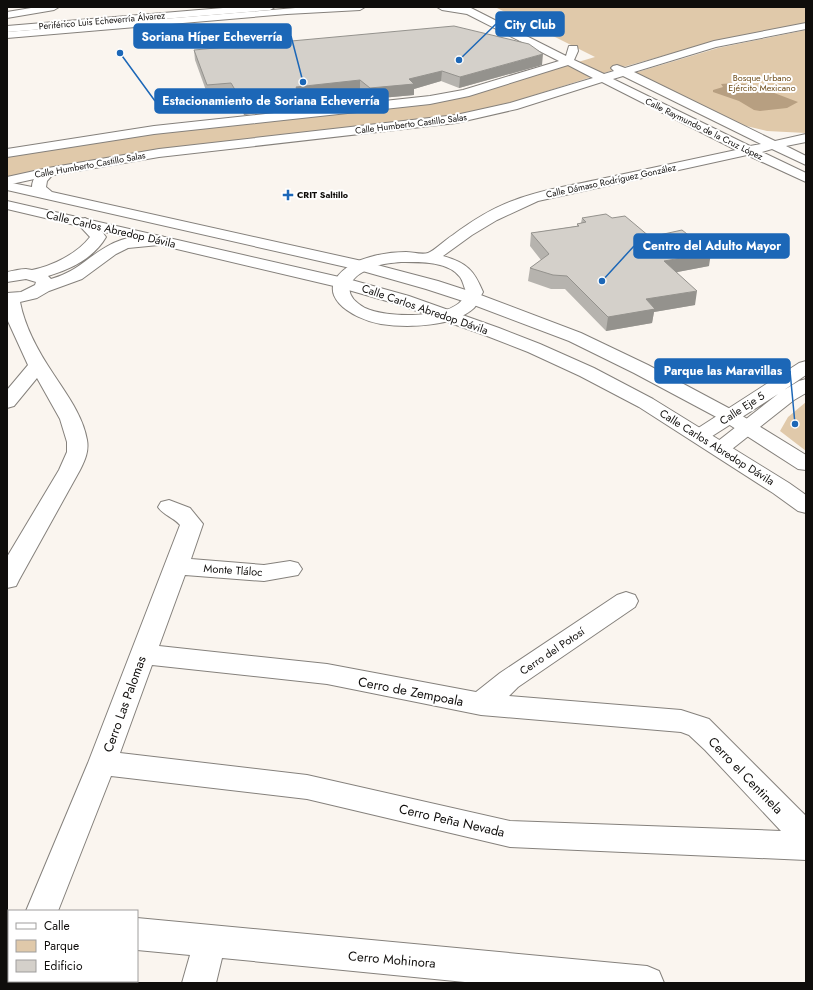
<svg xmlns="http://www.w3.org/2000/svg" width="813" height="990" font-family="Jost,sans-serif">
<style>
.green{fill:#e0c9aa}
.water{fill:#b79f81}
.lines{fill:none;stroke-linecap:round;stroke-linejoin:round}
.minor-casing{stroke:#85817c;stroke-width:2}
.major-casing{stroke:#85817c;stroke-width:2}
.highway-casing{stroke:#85817c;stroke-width:2}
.minor{fill:#fff;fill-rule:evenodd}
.major{fill:#fff;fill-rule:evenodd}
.highway{fill:#fff;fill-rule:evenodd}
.wall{fill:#b6b3ae}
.shaded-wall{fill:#94928d}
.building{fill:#d4d0ca;stroke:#94928d}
.poi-dot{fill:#1c67b7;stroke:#fff;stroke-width:1.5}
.labels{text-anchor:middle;stroke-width:4;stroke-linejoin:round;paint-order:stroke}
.far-street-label{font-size:9px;fill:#0f0d0b;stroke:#fff}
.far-park-label{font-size:9px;fill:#6c4a17;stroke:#fff}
.far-poi-label{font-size:9px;font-weight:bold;fill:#0f0d0b;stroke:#fff;text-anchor:start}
.street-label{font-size:11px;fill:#0f0d0b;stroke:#fff}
.near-street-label{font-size:13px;fill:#0f0d0b;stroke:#fff}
.leader{fill:none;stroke:#1c67b7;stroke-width:1.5}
.callout-dot{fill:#1c67b7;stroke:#fff;stroke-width:1.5}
.callout{fill:#1c67b7;stroke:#1c67b7;stroke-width:1.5}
.callout-label{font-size:12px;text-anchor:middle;font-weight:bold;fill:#fff}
</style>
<rect width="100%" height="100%" fill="#faf5ef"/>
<path class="green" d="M 495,7 L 806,7 L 806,24 L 709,43 L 623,67 L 494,108 L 454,116 L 7,178 L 7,157 L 144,134 L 446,101 L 595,57 Z
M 806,30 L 806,133 L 767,131 L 742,125 L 631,74 L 718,48 Z
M 806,402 L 806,451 L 780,431 L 788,417 Z"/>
<path class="water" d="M 735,83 L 770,88 L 769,91 L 798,102 L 787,108 L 760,111 L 754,110 L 739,101 L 713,92 L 713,90 L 723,87 L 721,84 Z"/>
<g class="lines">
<defs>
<path id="minor" d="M 37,7 L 59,7 L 54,10 L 7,18 L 7,12 Z
M 307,7 L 365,7 L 360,10 L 287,14 L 7,38 L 7,32 Z
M 437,7 L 469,7 L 566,56 L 569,46 L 577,46 L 578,51 L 574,60 L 604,74 L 614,71 L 611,68 L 613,66 L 617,65 L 625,68 L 714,41 L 806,23 L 806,29 L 716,47 L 634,72 L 775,141 L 806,134 L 806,142 L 786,146 L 806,156 L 806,165 L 772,149 L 762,152 L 806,173 L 806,182 L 747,155 L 538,201 L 497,220 L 472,235 L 443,256 C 467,263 474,270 483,292 C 480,297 478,304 474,308 C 453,327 407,328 381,324 C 352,319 309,293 349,266 C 365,256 388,252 406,252 C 412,252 422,255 428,253 C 434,251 446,239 453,235 C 472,221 492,208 515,200 C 541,190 569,186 596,180 C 643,170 689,160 736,150 L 602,82 L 517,109 L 456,123 L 159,157 L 48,176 L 7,185 L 7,177 L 48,168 L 159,149 L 456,115 L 510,103 L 593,78 L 568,65 L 469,96 L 430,104 L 154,134 L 7,157 L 7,149 L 154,126 L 430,96 L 463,90 L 559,61 L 467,14 L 442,10 ZM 623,76 L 761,144 L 750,146 L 613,79 ZM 401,262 C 420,262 448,261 460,277 C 463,281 464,287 466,292 C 465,294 464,298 462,300 C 447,319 386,318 365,308 C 338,293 350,275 374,267 C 383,263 392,263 401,262 Z
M 85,218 C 93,221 101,230 106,237 C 94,258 69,270 48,276 L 51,279 C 76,272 84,260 106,247 C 123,236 149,233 169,238 L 171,241 L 169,244 L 128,248 L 116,254 L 82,279 L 49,291 L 37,298 L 20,302 C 25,328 39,353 54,375 C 67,395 83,416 87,440 C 89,451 85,460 80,470 L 19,580 L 16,586 L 7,588 L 7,557 L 59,470 L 67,452 L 67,442 L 60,419 L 37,378 L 14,406 L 7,408 L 7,390 L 28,365 L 7,319 L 7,293 L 21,292 L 35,285 L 36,282 L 26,279 L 7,282 L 7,272 C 13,271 20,269 26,269 C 28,269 30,270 32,270 C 52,266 77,254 90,237 L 77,223 L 80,220 Z
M 806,361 L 806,375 L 784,390 L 799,381 L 806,379 L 806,393 L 794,400 L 727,453 L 720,455 L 713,453 L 710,449 L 713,445 L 778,394 L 706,440 L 699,442 L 692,440 L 689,436 L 692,432 L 799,363 Z
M 169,500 L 190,508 L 203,524 L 191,559 L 264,565 L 290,561 L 298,563 L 302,569 L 298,575 L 264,581 L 185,575 L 159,646 L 327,664 L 476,692 L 500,673 L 617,595 L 626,592 L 635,595 L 638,601 L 635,607 L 518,687 L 509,696 L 681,710 L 709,719 L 806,816 L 806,860 L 510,847 L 307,799 L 111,776 L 58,911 L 26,911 L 88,763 L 180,525 C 173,517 163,515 158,507 L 161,502 ZM 152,665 L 327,684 L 481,715 L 681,732 L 689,735 L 705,750 L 781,831 L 510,821 L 307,775 L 120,753 Z
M 137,918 L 647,966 L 659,971 L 664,983 L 475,983 L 222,958 L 216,983 L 182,983 L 190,955 L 137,950 Z"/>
<path id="major" d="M 48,168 L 53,169 L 55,172 L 47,181 L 46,187 L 52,192 L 362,261 L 438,281 L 478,294 L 581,333 L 648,365 L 736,412 L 806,455 L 806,470 L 798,469 L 722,420 L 634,373 L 569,341 L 466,302 L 426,289 L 359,270 L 7,190 L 7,182 L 32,187 C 32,178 39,170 48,168 Z
M 7,201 L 348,279 L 409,296 L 499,328 L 540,344 L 594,368 L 653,399 L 789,483 L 806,495 L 806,513 L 798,511 L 773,493 L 639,407 L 580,376 L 528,352 L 487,336 L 397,304 L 338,287 L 7,209 Z"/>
<path id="highway" d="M 235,7 L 275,7 L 270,10 L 7,32 L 7,26 Z"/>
</defs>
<use href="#minor" class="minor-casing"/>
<use href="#major" class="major-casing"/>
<use href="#highway" class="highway-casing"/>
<use href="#minor" class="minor"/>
<use href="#major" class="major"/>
<use href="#highway" class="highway"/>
</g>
<path class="wall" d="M 194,50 L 542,65 L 459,88 L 441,81 L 414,89 L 414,95 L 370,99 L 360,91 L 301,98 L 301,107 L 244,115 L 232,94 L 208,96 L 195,60 Z
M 582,218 L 612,218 L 709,266 L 677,272 L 695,305 L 654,312 L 652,323 L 606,331 L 565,289 L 551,289 L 528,281 L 530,268 L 541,260 L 530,246 L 531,233 L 577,226 L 577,224 L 581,223 Z"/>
<path class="shaded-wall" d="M 543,54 L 542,65 L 459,88 L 460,77 Z
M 442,71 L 441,81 L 414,89 L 414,95 L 370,99 L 370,88 L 409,79 Z
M 360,80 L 360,91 L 301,98 L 301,107 L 244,115 L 243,103 L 296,87 Z
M 711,253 L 709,266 L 662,275 L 664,261 Z
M 697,291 L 695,305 L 654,312 L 652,323 L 606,331 L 608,317 L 646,299 Z"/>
<path class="building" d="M 454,26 L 529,44 L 543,54 L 460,77 L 442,71 L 409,79 L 414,84 L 370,88 L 360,80 L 296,87 L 300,96 L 243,103 L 231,83 L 207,85 L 194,50 Z
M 606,214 L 612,218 L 625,216 L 650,237 L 682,230 L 711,253 L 664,261 L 697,291 L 646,299 L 655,309 L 608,317 L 567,276 L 553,275 L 530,268 L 549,254 L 531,233 L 579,226 L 577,224 L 586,222 L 582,218 Z"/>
<path class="poi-dot" d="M286 189h4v4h4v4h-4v4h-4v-4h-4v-4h4z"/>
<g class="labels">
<g class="far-street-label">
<text transform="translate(102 21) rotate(-5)" y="3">Periférico Luis Echeverría Álvarez</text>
<text transform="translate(411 124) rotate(-7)" y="3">Calle Humberto Castillo Salas</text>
<text transform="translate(704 129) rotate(26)" y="3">Calle Raymundo de la Cruz López</text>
<text transform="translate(90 165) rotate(-10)" y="3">Calle Humberto Castillo Salas</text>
<text transform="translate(611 181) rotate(-12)" y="3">Calle Dámaso Rodríguez González</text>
</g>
<g class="far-park-label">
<text x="762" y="81">Bosque Urbano<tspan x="762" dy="10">Ejército Mexicano</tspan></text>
</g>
<g class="far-poi-label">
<text x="297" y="198">CRIT Saltillo</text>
</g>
<g class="street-label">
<text transform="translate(111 229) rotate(13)" y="4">Calle Carlos Abredop Dávila</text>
<text transform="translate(425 309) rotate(19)" y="4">Calle Carlos Abredop Dávila</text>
<text transform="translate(742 408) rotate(-33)" y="4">Calle Eje 5</text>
<text transform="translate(717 447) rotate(32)" y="4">Calle Carlos Abredop Dávila</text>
<text transform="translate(233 570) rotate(4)" y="4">Monte Tláloc</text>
<text transform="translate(552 651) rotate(-34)" y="4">Cerro del Potosí</text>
</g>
<g class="near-street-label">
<text transform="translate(411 691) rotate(11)" y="5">Cerro de Zempoala</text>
<text transform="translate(124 704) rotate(-70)" y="5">Cerro Las Palomas</text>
<text transform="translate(746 775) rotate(46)" y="5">Cerro el Centinela</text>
<text transform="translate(452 820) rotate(13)" y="5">Cerro Peña Nevada</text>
<text transform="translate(392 959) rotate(5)" y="5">Cerro Mohinora</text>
</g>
</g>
<path class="leader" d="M459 60L496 24M303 82L291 36M120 53L155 101M602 281L634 246M795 424L790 371"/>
<g class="callout-dot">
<circle cx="459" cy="60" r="4"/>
<circle cx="303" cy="82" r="4"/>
<circle cx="120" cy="53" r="4"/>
<circle cx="602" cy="281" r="4"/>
<circle cx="795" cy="424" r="4"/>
</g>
<g class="callout">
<rect x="496" y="12" width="68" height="24" rx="4"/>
<rect x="134" y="24" width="157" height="24" rx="4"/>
<rect x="155" y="89" width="233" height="24" rx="4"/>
<rect x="634" y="234" width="155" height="24" rx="4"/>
<rect x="655" y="359" width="135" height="24" rx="4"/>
</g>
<g class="callout-label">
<text x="530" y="29">City Club</text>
<text x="212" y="41">Soriana Híper Echeverría</text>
<text x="271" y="105">Estacionamiento de Soriana Echeverría</text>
<text x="712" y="250">Centro del Adulto Mayor</text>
<text x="723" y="375">Parque las Maravillas</text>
</g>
<rect width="813" height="990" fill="none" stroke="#0f0d0b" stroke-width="16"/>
<rect x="8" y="910" width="130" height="72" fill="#ffffff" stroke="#9f9e9d"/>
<rect x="16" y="923" width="20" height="6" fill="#ffffff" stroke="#9f9e9d"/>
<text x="44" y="930" font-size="12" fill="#0f0d0b">Calle</text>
<rect x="16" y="940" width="20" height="12" fill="#e0c9aa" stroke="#9f9e9d"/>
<text x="44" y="950" font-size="12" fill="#0f0d0b">Parque</text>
<rect x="16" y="960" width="20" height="12" fill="#d4d0ca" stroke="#9f9e9d"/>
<text x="44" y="970" font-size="12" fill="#0f0d0b">Edificio</text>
</svg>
